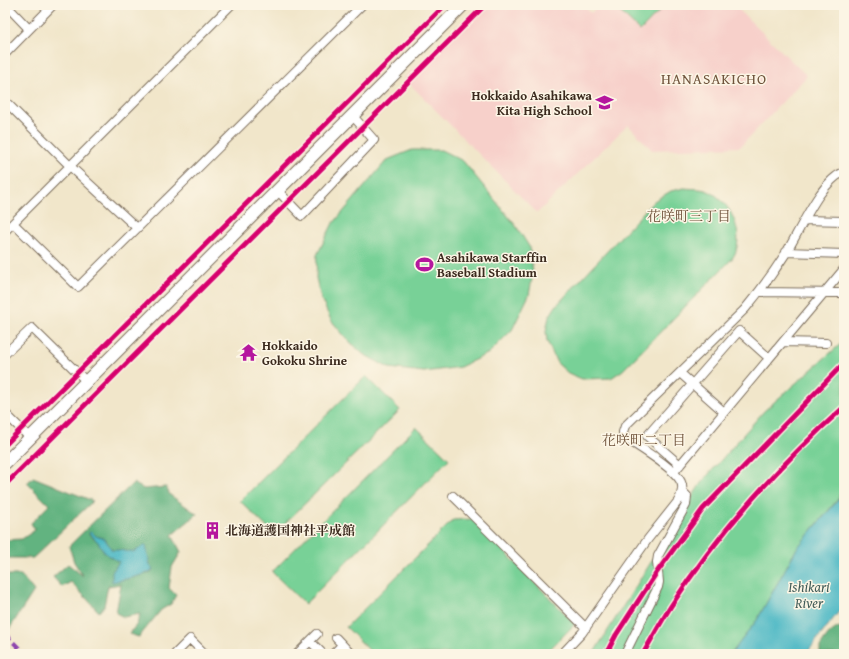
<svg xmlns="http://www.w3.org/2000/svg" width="849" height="659" font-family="'Gentium Book Plus','Noto Serif JP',serif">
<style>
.built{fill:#f7d0ca}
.green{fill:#78d197;stroke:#5a7e5a}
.forest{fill:#62b380;stroke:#4e6e4f;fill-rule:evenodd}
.water{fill:#4bb8c5;stroke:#437172}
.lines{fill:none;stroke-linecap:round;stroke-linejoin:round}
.minor-casing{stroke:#7b6c5a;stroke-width:10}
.major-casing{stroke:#7b6c5a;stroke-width:12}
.highway-casing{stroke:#7b6c5a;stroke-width:14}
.minor{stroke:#fff;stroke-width:8}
.major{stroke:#fff;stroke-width:10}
.highway{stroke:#fff;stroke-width:12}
.quiet{stroke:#8e44ad;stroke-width:4;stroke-dasharray:8 4;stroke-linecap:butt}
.cycleway-casing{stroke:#fcf5e5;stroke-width:8}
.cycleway{stroke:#d6006c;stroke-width:5}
.labels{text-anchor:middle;stroke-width:3;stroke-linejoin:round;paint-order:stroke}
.poi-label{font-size:13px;font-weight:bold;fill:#3b2a1e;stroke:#fcf5e5;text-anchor:start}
.neighbourhood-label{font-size:14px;fill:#6f533b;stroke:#fcf5e5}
.water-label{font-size:14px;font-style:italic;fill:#415c58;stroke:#fcf5e5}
.quarter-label{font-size:15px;letter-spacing:1px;fill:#6f533b;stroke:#fcf5e5}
</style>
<rect width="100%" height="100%" fill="#fcf5e5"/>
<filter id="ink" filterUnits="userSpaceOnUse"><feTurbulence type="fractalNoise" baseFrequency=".025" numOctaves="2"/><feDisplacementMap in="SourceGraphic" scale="8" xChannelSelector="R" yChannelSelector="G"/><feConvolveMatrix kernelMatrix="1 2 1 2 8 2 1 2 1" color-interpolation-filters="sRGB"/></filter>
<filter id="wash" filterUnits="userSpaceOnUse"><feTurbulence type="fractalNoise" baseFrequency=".012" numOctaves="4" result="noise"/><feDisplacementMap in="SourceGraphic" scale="16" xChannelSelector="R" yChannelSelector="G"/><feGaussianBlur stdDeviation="0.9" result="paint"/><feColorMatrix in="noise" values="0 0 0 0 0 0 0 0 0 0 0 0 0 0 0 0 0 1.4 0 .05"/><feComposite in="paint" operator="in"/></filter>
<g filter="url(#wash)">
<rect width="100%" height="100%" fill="#f1e6ca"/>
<path class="built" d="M 479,5 L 583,5 L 591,13 L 599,5 L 734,5 L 807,76 L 740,147 L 652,150 L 628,125 L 537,213 L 404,78 Z"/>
<path class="green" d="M 613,5 L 665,5 L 640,31 Z
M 412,150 L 441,150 L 463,161 L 516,226 L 530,248 L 533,273 L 529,295 L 512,330 L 489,353 L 460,367 L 424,372 L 389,368 L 363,354 L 346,338 L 331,320 L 321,299 L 316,278 L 317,255 L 332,225 L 387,160 Z
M 684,188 C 692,189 700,188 708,191 C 729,200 743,229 736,251 C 734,258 726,265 721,270 L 623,370 L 611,378 L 582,379 L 568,373 L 557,363 L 547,341 L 546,331 L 549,317 L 556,306 L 654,201 L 671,191 Z
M 844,341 L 844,484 L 838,499 L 797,548 L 757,620 L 731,654 L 593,654 L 701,483 L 764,411 Z
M 366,376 L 400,410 L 274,534 L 240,501 Z
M 416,427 L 449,459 L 305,604 L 272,572 Z
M 473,519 L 575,624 L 545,654 L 373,654 L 346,627 L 453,520 Z"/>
<path class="forest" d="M 33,477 L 93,501 L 33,558 L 5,558 L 5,540 L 22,539 L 35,530 L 31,523 L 49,505 L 27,483 Z
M 133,483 L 144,489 L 166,487 L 170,495 L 197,514 L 172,535 L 181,552 L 172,567 L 169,588 L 176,595 L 171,604 L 161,610 L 139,637 L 129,634 L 137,624 L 140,614 L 124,617 L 116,613 L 121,584 L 108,586 L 104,606 L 99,612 L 71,582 L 62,587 L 53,577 L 68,564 L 83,576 L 74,562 L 69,546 ZM 90,531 L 96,536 L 105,539 L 112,550 C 125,549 137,554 149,558 L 151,572 L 128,579 L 112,572 L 119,562 L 105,553 L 98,542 L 89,534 Z
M 5,575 L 21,575 L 34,591 L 8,631 L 5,628 Z
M 844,626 L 844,654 L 820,654 L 820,647 C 826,637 832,628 844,626 Z"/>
<path class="water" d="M 844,493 L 844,605 L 806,654 L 731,654 L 757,620 L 797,548 Z
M 91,531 L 96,536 L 105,539 L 112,550 L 118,550 L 133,552 L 146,545 L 150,565 L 153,570 C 141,577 125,579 112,582 L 112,572 L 119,562 L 105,553 L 98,542 L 89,533 Z"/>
</g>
<g filter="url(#ink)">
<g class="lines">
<defs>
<path id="minor" d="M 6,5 L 29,29
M 5,54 L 53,5
M 5,101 L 70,166 L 137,228
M 277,190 L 302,216 L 374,140 L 352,115
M 805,220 L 844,221
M 13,223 L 78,287 L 362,5
M 5,231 L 231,5
M 786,252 L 844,254
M 759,292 L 844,293
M 783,342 L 826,343
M 5,354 L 32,328 L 86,381
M 680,373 L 724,412
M 5,413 L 30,438
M 680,465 L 647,436 L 739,331 L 769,358
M 674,472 L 844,269
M 453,496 L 586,628
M 336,638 L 351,654
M 310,641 L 323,654
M 175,654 L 190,639 L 205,654
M 297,654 L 317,634
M 333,654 L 342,645
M 562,654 L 582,633 L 648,539 L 679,500 C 681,495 684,488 681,482 C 675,468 638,447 624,437 L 623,432 L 625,426 L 745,309 C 760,291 774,272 786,253 C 800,231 820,181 844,172
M 625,654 L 658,587 L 659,582 L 657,562 L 658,556 L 686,505 L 687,496 L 682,491"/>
<path id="major" d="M 5,653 L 6,654"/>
<path id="highway" d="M 5,463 L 463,5"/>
</defs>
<use href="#minor" class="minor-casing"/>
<use href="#major" class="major-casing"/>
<use href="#highway" class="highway-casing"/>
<use href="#minor" class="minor"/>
<use href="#major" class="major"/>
<use href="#highway" class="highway"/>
<path class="quiet" d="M 5,634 L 25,654"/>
<defs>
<path id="cycleway" d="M 5,445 L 445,5
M 5,485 L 485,5
M 606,654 L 616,635 L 657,572 L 703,509 L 844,363
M 643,654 C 652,638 661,622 671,606 C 719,532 778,466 844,407"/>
</defs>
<use href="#cycleway" class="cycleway-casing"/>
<use href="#cycleway" class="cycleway"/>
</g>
</g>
<defs>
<symbol id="school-bare" viewBox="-9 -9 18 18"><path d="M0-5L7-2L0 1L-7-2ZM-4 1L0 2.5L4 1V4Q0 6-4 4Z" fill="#b5179e" stroke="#fcf5e5" stroke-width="2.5" paint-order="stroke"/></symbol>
<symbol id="stadium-bare" viewBox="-9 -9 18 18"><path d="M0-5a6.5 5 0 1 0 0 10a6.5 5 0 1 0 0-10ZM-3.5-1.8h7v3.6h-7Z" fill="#b5179e" stroke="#fcf5e5" stroke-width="2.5" paint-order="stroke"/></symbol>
<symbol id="temple-bare" viewBox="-9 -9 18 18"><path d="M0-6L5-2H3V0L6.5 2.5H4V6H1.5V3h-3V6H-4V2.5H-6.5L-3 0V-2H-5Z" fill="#b5179e" stroke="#fcf5e5" stroke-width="2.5" paint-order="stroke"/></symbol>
<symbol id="building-bare" viewBox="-9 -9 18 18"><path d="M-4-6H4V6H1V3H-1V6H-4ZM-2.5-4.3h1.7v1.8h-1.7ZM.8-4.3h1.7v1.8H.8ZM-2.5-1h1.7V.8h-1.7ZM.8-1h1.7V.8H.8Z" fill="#b5179e" stroke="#fcf5e5" stroke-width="2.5" paint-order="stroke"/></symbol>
</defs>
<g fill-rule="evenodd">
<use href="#school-bare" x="592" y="90" width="25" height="25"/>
<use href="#stadium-bare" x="412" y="252" width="25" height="25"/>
<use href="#temple-bare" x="236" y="340" width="25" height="25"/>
<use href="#building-bare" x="200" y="518" width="25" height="25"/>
</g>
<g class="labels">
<g class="poi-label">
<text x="592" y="100" text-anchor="end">Hokkaido Asahikawa<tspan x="592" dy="15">Kita High School</tspan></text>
<text x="437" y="262">Asahikawa Starffin<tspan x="437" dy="15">Baseball Stadium</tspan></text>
<text x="262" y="350">Hokkaido<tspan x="262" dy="15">Gokoku Shrine</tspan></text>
<text x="225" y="535">北海道護国神社平成館</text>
</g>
<g class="neighbourhood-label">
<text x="689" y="221">花咲町三丁目</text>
<text x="644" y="445">花咲町二丁目</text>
</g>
<g class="water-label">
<text x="809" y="592">Ishikari<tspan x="809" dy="16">River</tspan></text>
</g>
<g class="quarter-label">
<text x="714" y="84">HANASAKICHO</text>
</g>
</g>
<rect width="849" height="659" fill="none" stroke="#fcf5e5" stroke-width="20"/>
</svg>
